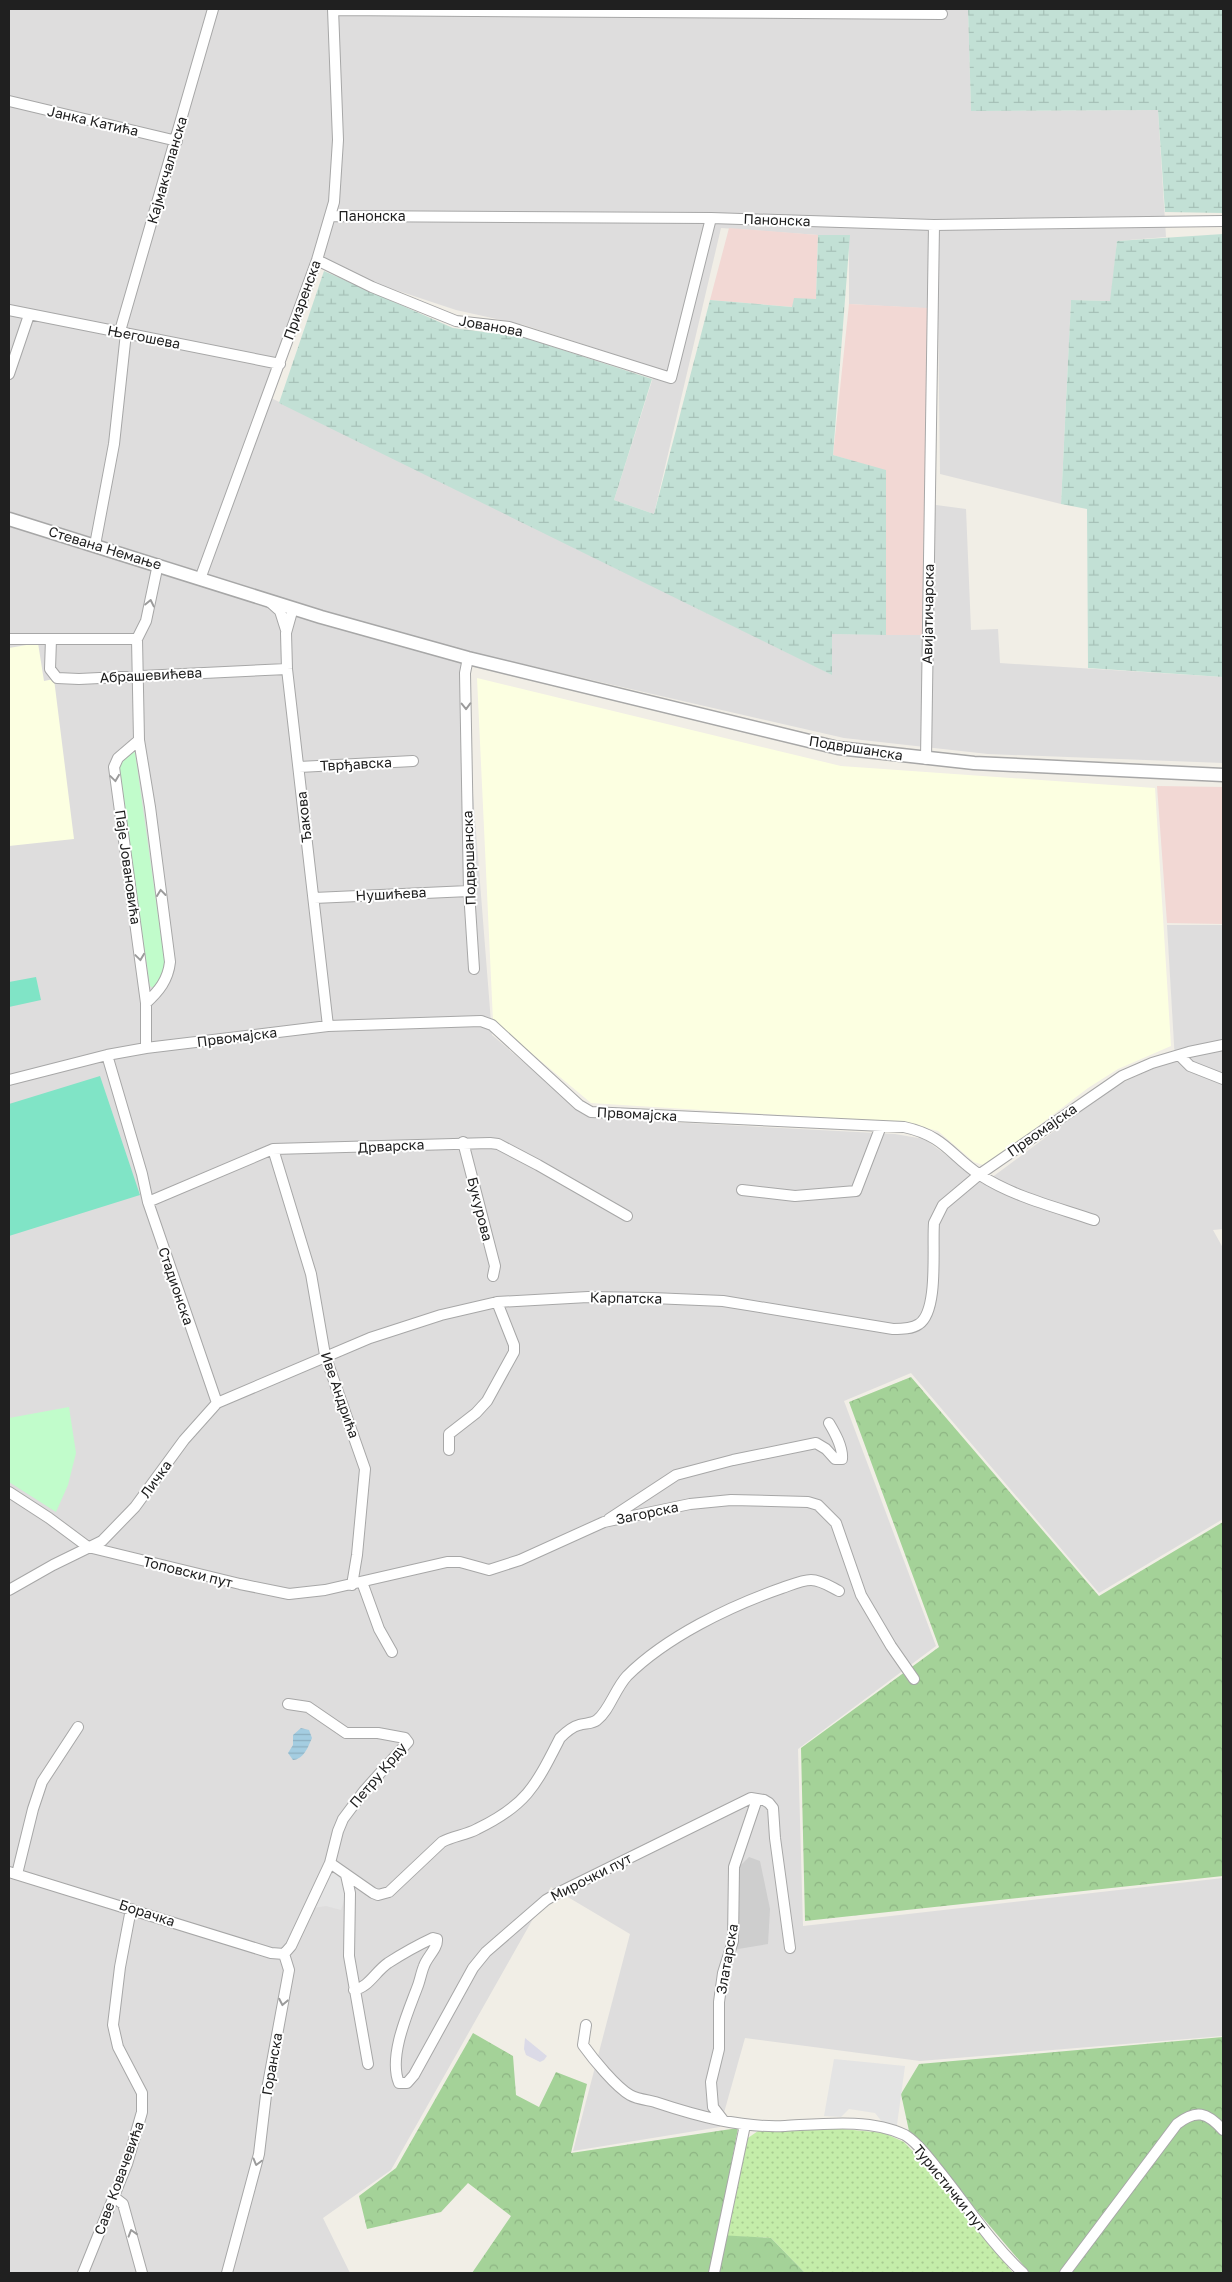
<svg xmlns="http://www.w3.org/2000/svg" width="1232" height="2282" font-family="'Golos Text',sans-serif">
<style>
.residential{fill:#dedddd}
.commercial{fill:#f2d8d4}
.education{fill:#fcffe1}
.religious{fill:#cecece}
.grass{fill:url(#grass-dots)}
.forest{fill:url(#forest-crowns)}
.wetland{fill:url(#wetland-marsh)}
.park{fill:#c1fccb}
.pitch{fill:#80e4c6}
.parking{fill:#e4e4e4}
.plaza{fill:#dbdae7}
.water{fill:url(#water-rules)}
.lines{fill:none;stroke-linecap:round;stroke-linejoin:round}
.minor-casing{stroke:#a7a7a7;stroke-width:12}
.tertiary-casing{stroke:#a7a7a7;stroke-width:15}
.minor{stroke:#fff;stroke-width:10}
.tertiary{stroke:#fff;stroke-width:12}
.oneway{stroke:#9b9b9b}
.labels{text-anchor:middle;stroke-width:4;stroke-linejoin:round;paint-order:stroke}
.street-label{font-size:14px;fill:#202020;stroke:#fff}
</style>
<defs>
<pattern id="grass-dots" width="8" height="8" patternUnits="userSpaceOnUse" patternTransform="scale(1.25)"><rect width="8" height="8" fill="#c4eda9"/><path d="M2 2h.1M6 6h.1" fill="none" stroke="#a8cb91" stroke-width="1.8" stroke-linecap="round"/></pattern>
<pattern id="forest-crowns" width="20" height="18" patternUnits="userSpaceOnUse" patternTransform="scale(1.25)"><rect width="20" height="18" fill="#a4d298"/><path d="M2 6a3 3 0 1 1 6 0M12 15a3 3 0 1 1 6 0" fill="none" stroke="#8db483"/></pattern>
<pattern id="wetland-marsh" width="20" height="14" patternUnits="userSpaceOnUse" patternTransform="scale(1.25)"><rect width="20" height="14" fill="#c2e0d5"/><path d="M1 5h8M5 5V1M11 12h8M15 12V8" fill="none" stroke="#a6c0b7"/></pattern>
<pattern id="water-rules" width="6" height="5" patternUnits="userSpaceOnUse" patternTransform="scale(1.25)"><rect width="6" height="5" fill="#a4cde1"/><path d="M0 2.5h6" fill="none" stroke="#8db0c1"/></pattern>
</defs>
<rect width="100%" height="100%" fill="#f1eee6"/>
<path class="residential" d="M 9,9 L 968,9 L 971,111 L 1158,110 L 1166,237 L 1117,241 L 1111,301 L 1071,300 L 1061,504 L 940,474 L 938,309 L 849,304 L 849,235 L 818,235 L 721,228 L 654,514 L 614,500 L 656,368 L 524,325 L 456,310 L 314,263 L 265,395 L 831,674 L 832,634 L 922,635 L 936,505 L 966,509 L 971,630 L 998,629 L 1000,663 L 1223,677 L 1223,763 L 988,754 L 844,738 L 465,651 L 463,666 L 492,1035 L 581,1111 L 593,1118 L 895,1134 L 924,1139 L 974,1175 L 983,1184 L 1113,1087 L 1163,1064 L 1175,1061 L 1167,925 L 1223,925 L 1223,1229 L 1213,1230 L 1223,1248 L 1223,1519 L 1099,1593 L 911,1373 L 844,1401 L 936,1646 L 798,1749 L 803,1926 L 1223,1878 L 1223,2036 L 920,2061 L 745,2038 L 720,2127 L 573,2151 L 630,1934 L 551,1887 L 391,2170 L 323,2218 L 350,2273 L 9,2273 Z"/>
<path class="commercial" d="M 729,228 L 818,235 L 816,299 L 793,307 L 710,300 Z
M 849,304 L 928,308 L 922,635 L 886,635 L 886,471 L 833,455 Z
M 1157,786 L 1223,787 L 1223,924 L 1167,923 Z"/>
<path class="education" d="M 38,643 L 44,681 L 54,679 L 74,839 L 9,846 L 9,648 Z
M 477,678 L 841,766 L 1155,788 L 1171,1046 L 1118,1069 L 1088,1088 L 986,1166 L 974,1162 L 938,1131 L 907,1123 L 591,1103 L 493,1021 Z"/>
<path class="religious" d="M 749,1857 L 760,1861 L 770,1909 L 768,1944 L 732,1950 L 738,1868 Z"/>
<path class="grass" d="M 833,2128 L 884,2133 L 904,2142 L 927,2166 L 1013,2273 L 805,2273 L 771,2238 L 725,2236 L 745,2140 L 758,2131 Z"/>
<path class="forest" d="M 911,1377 L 1099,1596 L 1223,1522 L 1223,1876 L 805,1921 L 801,1748 L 939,1647 L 849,1402 Z
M 473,2033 L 513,2056 L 516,2095 L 539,2107 L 556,2072 L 587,2084 L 571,2153 L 738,2128 L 718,2235 L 771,2238 L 805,2273 L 472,2273 L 511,2216 L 468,2183 L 441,2212 L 367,2229 L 359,2196 L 396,2168 Z
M 1223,2037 L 1223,2273 L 1030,2273 L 909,2131 L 901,2094 L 919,2064 Z"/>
<path class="wetland" d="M 968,9 L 1223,9 L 1223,213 L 1165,212 L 1158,110 L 971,111 Z
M 1223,234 L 1223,677 L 1088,668 L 1087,509 L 1061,504 L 1071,300 L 1110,301 L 1117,241 Z
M 818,235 L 850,235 L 833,455 L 886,470 L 886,635 L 832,634 L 832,675 L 279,403 L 324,271 L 453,328 L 523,337 L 652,379 L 614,500 L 654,514 L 710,300 L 792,307 L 794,298 L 816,299 Z"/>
<path class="park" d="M 135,752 L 165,965 L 164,975 L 156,988 L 153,988 L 150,986 L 118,770 C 120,761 126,755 135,752 Z
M 69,1407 L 76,1453 L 68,1485 L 56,1512 L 9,1482 L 9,1418 Z"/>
<path class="pitch" d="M 36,977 L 41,1000 L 9,1007 L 9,982 Z
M 100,1076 L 140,1195 L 9,1236 L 9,1104 Z"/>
<path class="parking" d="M 334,1873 L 344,1881 L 347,1891 L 341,1910 L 326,1906 L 313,1908 L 329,1875 Z
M 834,2059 L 905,2066 L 897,2125 L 883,2123 L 875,2113 L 849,2109 L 841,2117 L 824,2116 Z"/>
<path class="plaza" d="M 525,2038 L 547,2056 L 544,2060 L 540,2062 L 526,2055 L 524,2049 Z"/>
<path class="water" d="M 301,1728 L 309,1730 L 312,1738 C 308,1747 304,1759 293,1760 L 288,1753 L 293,1745 L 293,1735 Z"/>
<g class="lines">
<defs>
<path id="minor" d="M 334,10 L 942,14
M 9,101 L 177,141
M 331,216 L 711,218 L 934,225 L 1223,221
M 317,260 L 372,287 L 456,321 L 509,327 L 671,378 L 711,218
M 9,310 L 280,364
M 120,331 L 213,9
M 9,374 L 29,315
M 95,545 L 114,444 L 126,333
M 200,579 L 317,260 L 334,202 L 338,140 L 333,9
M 270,602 L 280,611 L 286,630
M 293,608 L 286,633 L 287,669 L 328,1026
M 9,639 L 137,639
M 51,639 L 50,669 L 57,678 L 79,679 L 287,669
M 468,658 L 465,673 L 469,891 L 474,969
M 139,740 L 118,758 L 114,767 L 146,1003 L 146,1048
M 926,759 L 934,225
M 299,767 L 413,761
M 314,898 L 469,891
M 146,1003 C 159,991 168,980 170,962 L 150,807 L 139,740 L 137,639 L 146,621 L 158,564
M 107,1055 L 142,1174 L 148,1202 L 217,1403
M 1179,1055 L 1190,1066 L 1223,1079
M 9,1080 L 107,1055 L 146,1048 L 328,1026 L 481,1021 L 492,1025 L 579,1105 L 591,1112 L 904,1127 C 945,1136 950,1155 980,1175 C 1014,1197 1056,1207 1094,1220
M 463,1142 L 495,1266 L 493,1276
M 273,1149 L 311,1274 L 325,1355 L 365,1469 L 357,1555 L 352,1585
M 742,1190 L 795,1196 L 856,1191 L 881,1126
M 148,1202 L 273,1149 L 490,1143 L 498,1144 L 538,1165 L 627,1216
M 449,1450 L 449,1434 L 476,1413 L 487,1401 L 514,1352 L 514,1345 L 497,1302
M 9,1492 L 49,1518 L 88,1547 L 240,1584 L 289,1594 L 325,1590 L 447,1562 L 460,1562 L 489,1570 L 520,1560 L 604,1522 L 690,1504 L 731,1500 L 808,1502 L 818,1505 L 836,1523 L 861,1595 L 891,1646 L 914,1679
M 609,1519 L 676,1475 L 733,1460 L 816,1443 L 826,1449 L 835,1459 L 842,1459 C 843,1447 835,1433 829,1423
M 362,1582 L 379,1629 L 392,1652
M 9,1590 L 53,1565 L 102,1541 L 135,1507 L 184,1440 L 217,1403 L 370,1338 L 441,1315 L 497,1302 L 588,1297 L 652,1298 L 723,1301 L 893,1329 C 902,1329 912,1329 919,1324 C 939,1311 932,1246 934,1223 L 943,1205 L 980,1174 L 1122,1076 L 1152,1063 L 1189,1052 L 1223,1045
M 330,1863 L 373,1893 L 378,1895 L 389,1892 L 442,1842 C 453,1836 466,1835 477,1829 C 527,1805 536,1785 560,1738 C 565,1733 571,1727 579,1725 C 585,1723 592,1724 597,1720 C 609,1711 615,1689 627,1676 C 666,1637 730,1606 782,1588 C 791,1585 802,1580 811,1580 C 821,1580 831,1587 839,1591
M 9,1872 L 271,1953 L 284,1954
M 17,1874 L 33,1809 L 42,1782 L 78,1727
M 346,1875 L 350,1893 L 349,1956 L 368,2064
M 284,1954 L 291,1946 L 330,1863 L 338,1831 L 343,1819 L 364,1791 L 408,1742 L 405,1738 L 378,1733 L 346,1733 L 308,1707 L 288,1704
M 354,1990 C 369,1987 375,1972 388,1963 C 402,1954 418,1945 433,1938 L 437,1939 C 438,1948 427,1957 424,1966 C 421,1973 420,1981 417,1988 C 408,2012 388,2057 399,2083 L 407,2083 L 414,2075 L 473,1968 L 486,1952 L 546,1900 L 558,1893 L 751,1798 L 764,1800 L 769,1803 L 773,1808 L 775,1838 L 790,1948
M 586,2025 L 583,2045 C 593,2059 616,2087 630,2095 C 637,2099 647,2100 655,2102 C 697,2116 741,2128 785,2126 C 822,2124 871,2118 905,2135 C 917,2142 928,2157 936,2167 C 965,2202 989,2242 1023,2273
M 723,2120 L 713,2107 L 711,2082 L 719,2049 L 719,2002 L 723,1973 L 733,1941 L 734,1867 L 757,1799
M 114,2197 L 123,2204 L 142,2273
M 83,2273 L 127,2164 L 142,2112 L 142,2093 L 118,2047 L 113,2025 L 120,1967 L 131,1909
M 227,2273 L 259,2154 L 266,2095 L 289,1970 L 284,1954
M 714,2273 L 745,2125
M 1065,2273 L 1177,2124 C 1196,2109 1207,2112 1223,2130"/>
<path id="tertiary" d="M 9,519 L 321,617 L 468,658 L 838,748 L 974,763 L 1223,775"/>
</defs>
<use href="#minor" class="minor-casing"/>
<use href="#tertiary" class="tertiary-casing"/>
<use href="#minor" class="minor"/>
<use href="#tertiary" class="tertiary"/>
</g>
<defs><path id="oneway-chevron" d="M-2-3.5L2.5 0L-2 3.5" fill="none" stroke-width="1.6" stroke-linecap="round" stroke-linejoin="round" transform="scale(1.25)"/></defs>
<g class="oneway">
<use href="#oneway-chevron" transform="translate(150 603) rotate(-78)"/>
<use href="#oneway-chevron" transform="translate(466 706) rotate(89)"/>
<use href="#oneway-chevron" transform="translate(115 778) rotate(82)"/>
<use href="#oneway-chevron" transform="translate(161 893) rotate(-97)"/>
<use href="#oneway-chevron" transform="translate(140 957) rotate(82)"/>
<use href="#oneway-chevron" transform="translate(283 2002) rotate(101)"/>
<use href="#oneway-chevron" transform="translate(257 2162) rotate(105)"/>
<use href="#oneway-chevron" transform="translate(132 2233) rotate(-107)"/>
</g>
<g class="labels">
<g class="street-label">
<text transform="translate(93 121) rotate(13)" y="5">Јанка Катића</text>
<text transform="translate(167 170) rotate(-74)" y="5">Кајмакчаланска</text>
<text x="372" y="221">Панонска</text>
<text transform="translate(777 220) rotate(2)" y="5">Панонска</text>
<text transform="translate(302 300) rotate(-70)" y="5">Призренска</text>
<text transform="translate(491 326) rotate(10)" y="5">Јованова</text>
<text transform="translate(144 337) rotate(11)" y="5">Његошева</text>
<text transform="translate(105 548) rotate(17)" y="5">Стевана Немање</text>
<text transform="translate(928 614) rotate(-89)" y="5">Авијатичарска</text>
<text transform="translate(151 675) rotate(-3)" y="5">Абрашевићева</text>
<text transform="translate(856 748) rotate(9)" y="5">Подвршанска</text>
<text transform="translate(356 764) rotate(-3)" y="5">Тврђавска</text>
<text transform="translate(304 817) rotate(-96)" y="5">Ђакова</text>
<text transform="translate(469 858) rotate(-92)" y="5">Подвршанска</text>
<text transform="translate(128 867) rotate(82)" y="5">Паје Јовановића</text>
<text transform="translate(391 894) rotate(-3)" y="5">Нушићева</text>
<text transform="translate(237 1037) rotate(-7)" y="5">Првомајска</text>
<text transform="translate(637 1114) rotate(3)" y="5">Првомајска</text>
<text transform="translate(1042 1130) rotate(-35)" y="5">Првомајска</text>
<text transform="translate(391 1146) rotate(-3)" y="5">Дрварска</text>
<text transform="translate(480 1209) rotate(76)" y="5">Букурова</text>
<text transform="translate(176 1286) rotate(71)" y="5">Стадионска</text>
<text transform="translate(626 1298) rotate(1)" y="5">Карпатска</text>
<text transform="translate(340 1395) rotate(71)" y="5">Иве Андрића</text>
<text transform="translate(156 1479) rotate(-54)" y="5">Личка</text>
<text transform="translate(647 1513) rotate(-12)" y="5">Загорска</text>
<text transform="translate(188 1572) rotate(14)" y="5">Топовски пут</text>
<text transform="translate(378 1775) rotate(-50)" y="5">Петру Крду</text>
<text transform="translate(591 1877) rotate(-27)" y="5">Мирочки пут</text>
<text transform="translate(147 1913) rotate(18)" y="5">Борачка</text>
<text transform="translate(727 1959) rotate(-80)" y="5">Златарска</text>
<text transform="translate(272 2064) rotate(-80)" y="5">Горанска</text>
<text transform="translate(119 2178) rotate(-70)" y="5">Саве Ковачевића</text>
<text transform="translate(950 2188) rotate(51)" y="5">Туристички пут</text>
</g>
</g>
<rect width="1232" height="2282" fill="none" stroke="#202020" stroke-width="20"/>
</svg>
